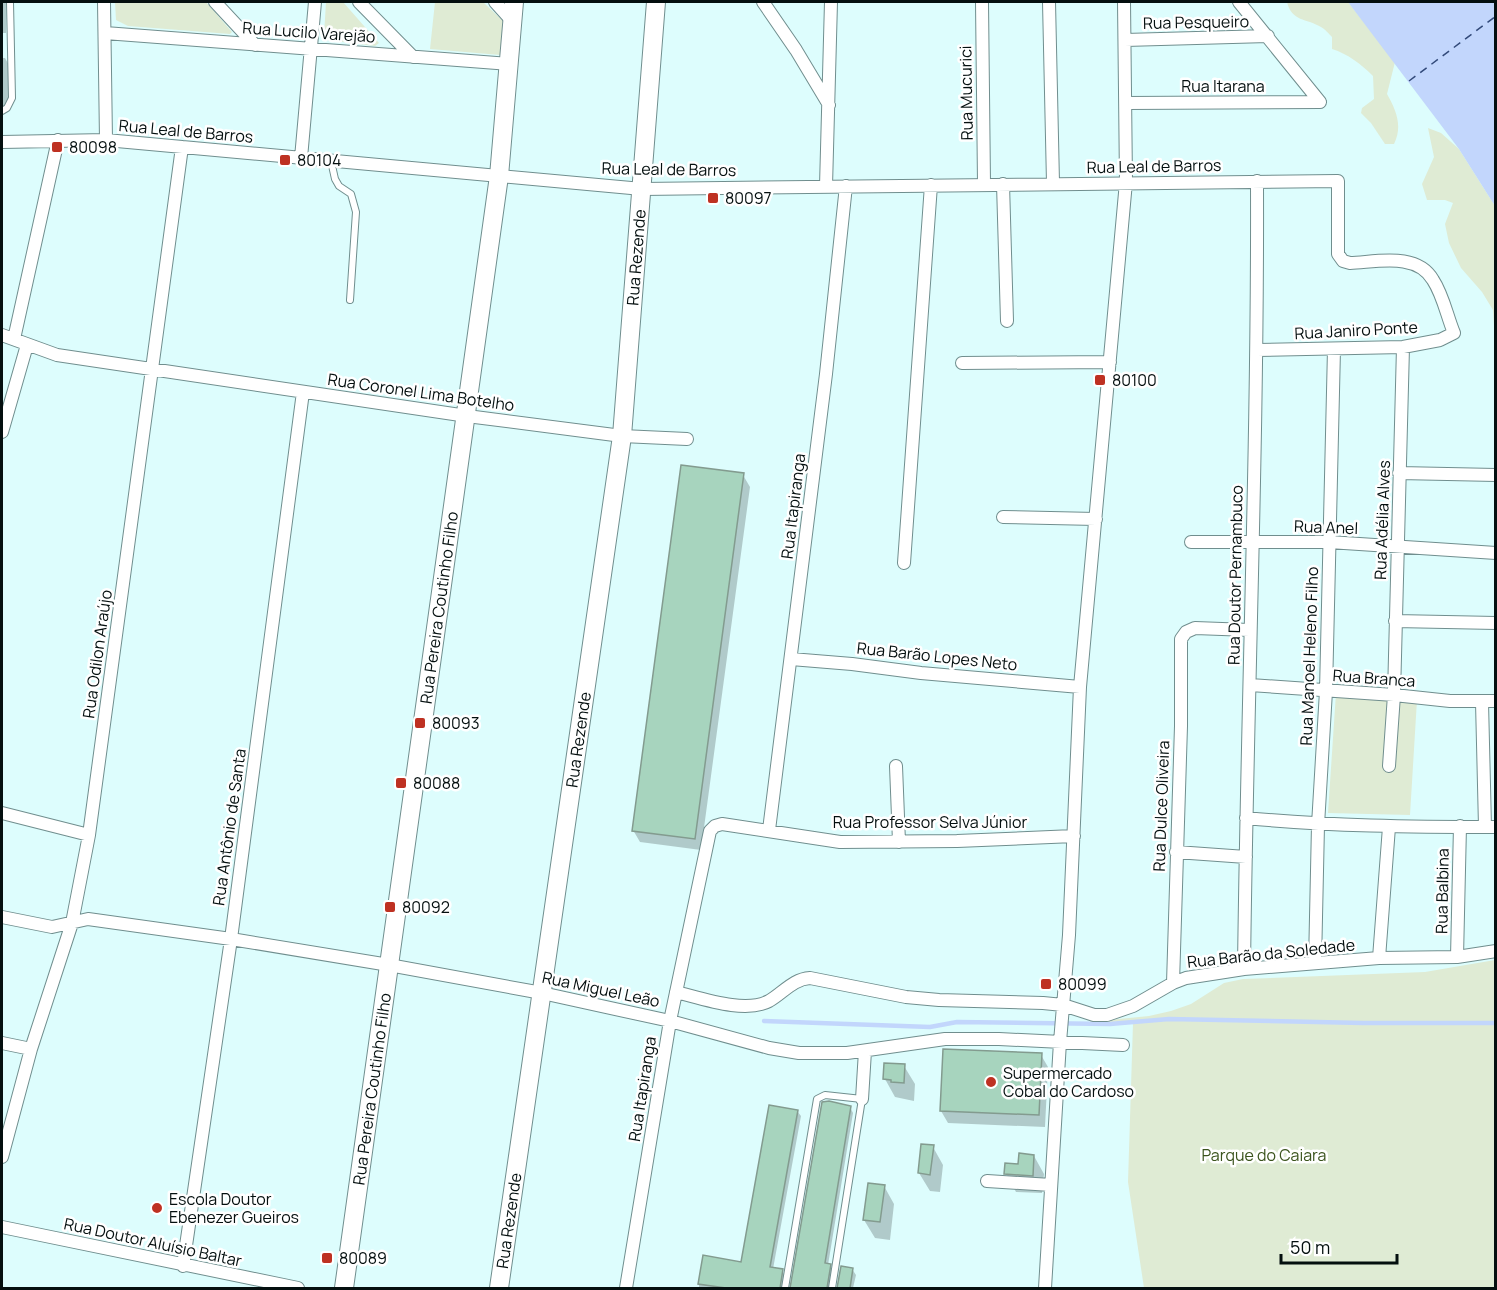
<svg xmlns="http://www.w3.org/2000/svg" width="1497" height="1290" font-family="Manrope,sans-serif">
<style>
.green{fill:#dfebd4}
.water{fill:#c2d6fc}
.shadow{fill:#0003}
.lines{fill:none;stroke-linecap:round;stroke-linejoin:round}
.stream{stroke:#c2d6fc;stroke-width:4.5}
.ferry{stroke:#324a7a;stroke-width:1.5;stroke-dasharray:8 6;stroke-linecap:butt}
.building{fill:#a7d4be;stroke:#839b8f;stroke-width:1.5}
.lane-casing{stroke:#708e8e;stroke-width:8}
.street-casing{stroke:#708e8e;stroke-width:14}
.secondary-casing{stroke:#708e8e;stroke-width:20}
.lane{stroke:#fff;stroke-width:6}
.street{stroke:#fff;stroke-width:12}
.secondary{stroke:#fff;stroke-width:18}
.poi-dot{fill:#be3122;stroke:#fff;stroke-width:2}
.labels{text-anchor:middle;stroke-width:5;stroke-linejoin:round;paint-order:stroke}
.street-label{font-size:16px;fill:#040f0f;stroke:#fff}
.poi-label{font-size:16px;fill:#040f0f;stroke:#fff;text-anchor:start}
.park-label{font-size:16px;fill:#3a531c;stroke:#fff}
</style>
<rect width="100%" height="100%" fill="#ddfdfd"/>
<path class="green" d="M 115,2 L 206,2 L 232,32 L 230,34 L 128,26 L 116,20 Z
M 326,2 L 343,2 L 379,43 L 375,46 L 326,40 L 324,36 Z
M 435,2 L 483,2 L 503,21 L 500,55 L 430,49 Z
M 1287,2 L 1348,2 L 1395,62 L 1387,94 C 1396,110 1403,126 1394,144 L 1385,144 L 1371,123 L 1361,113 L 1362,108 L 1374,99 L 1373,76 C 1361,64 1348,54 1332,49 L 1332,37 C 1329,34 1325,29 1321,27 C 1306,18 1292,22 1287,2 Z
M 1428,128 L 1441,133 L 1459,149 L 1495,206 L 1495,342 L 1493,310 L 1482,292 L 1461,268 L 1449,243 L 1445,224 L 1453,203 L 1445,200 L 1427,200 L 1422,184 L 1434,157 Z
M 1336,693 L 1417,700 L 1410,815 L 1328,813 Z
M 1495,960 L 1495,1288 L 1144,1288 L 1128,1182 L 1133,1023 L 1078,1023 L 1149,1016 L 1171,1011 L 1191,1004 L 1224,983 L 1243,979 L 1425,972 Z"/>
<path class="water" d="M 1348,2 L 1495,2 L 1495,206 L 1459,149 Z"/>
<path class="shadow" d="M 2,2 L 6,2 L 6,33 L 2,33 Z
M 2,58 L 5,58 L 10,67 L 9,109 L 2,110 Z
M 743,475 L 750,487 L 701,850 L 640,842 L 633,830 Z
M 1041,1055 L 1048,1067 L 1045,1127 L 948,1123 L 941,1111 Z
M 904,1066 L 915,1084 L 914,1101 L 895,1097 L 885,1079 Z
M 850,1107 L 853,1113 L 828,1265 L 833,1271 L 830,1288 L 791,1288 L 801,1241 Z
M 797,1111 L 801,1116 L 773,1269 L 782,1270 L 785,1276 L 783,1288 L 699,1288 L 699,1276 L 704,1257 L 743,1264 Z
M 933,1147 L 943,1165 L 940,1192 L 930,1191 L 919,1173 Z
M 1034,1156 L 1044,1174 L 1042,1193 L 1016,1192 L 1006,1173 Z
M 884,1186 L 894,1204 L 890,1240 L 875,1238 L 864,1220 Z
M 842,1267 L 852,1269 L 856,1275 L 853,1288 L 838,1288 Z"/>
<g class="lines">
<path class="stream" d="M 764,1021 L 930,1027 L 957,1022 L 1110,1024 L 1169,1019 L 1363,1023 L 1496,1023"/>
<path class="ferry" d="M 1409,81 L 1496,16"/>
</g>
<path class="building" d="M 681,465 L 744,473 L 695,839 L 632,831 Z
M 943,1049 L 1042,1053 L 1039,1115 L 940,1111 Z
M 884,1063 L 905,1064 L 904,1083 L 891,1082 L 891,1080 L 883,1079 Z
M 829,1101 L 851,1106 L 825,1263 L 831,1264 L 827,1288 L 790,1288 L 822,1102 Z
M 769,1105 L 798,1110 L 770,1267 L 783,1269 L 780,1288 L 726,1288 L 698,1284 L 703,1255 L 741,1262 Z
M 921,1144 L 934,1145 L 930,1175 L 918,1173 Z
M 1019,1153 L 1034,1155 L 1033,1176 L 1004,1174 L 1005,1163 L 1018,1164 Z
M 868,1183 L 885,1185 L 880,1222 L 863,1220 Z
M 841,1266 L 853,1268 L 850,1288 L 837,1288 Z"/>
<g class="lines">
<defs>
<path id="lane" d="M 2,111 L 7,108 L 12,98 L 10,2
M 331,161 L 335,179 L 339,186 L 351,194 L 356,212 L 350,300
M 785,1288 L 817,1099 L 825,1095 L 862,1099 L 832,1288"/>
<path id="street" d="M 104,2 L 106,140
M 215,2 L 255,45
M 359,2 L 413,57
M 495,2 L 513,22
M 763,2 L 796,50 L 829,105
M 982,2 L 984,184
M 1049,2 L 1053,183
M 1239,2 L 1320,102
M 105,33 L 510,64
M 1125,40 L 1268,36
M 1126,103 L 1320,102
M 2,142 L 106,140 L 642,189 L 1338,181 L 1338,254 L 1343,261 L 1350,263 C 1377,262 1417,252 1433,280 C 1443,295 1447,316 1454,333 L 1440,340 L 1403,347 L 1257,350
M 301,158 L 315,2
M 1003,184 L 1007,321
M 826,186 L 831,2
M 2,335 L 57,355 L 467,416 L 622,436 L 687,439
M 14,339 L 58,140
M 962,363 L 1110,362
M 2,432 L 27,345
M 1399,473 L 1496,475
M 1003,517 L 1096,519
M 1191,542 L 1329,542 L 1496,553
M 904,563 L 931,185
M 1395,621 L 1496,623
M 791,659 L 852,664 L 921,673 L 1080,687
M 1250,685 L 1394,695 L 1450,701 L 1496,701
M 1482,702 L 1485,827
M 896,766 L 899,842
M 1389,766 L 1394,695 L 1403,347
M 2,813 L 89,835
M 1246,818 C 1329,826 1412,827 1496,827
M 769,830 L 826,374 L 846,186
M 1176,852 L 1246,857
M 2,917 L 52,927 L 88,919 L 231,939 L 389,965 L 542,993 L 670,1021 L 769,1048 L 799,1053 L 847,1053 L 945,1039 L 999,1039 L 1123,1045
M 1457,957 L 1460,826
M 1379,958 L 1389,827
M 1315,963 L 1318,825 L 1326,691 L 1334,349
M 1244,969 C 1247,706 1258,444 1257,181
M 1173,983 L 1181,726 L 1181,639 L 1186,632 L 1195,628 L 1249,630
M 676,992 C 701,998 745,1014 769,1001 C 783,993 793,979 810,978 L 906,997 L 939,1000 L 1043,1003 L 1063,1005 L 1094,1015 L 1107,1015 L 1133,1006 L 1173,983 L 1186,978 L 1244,969 L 1379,958 L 1457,957 L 1496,951
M 2,1043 L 31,1049
M 862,1099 L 865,1051
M 2,1157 L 31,1049 L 72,923 L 89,835 L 182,147
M 987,1181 L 1051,1185
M 2,1227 L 298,1288
M 183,1266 L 231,939 L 303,392
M 626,1288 L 670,1021 L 710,831 L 715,826 L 722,824 L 840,842 L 957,841 L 1074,836
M 1045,1288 L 1060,1042 L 1069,935 L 1080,687 L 1126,182 L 1124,2"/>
<g id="secondary">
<path id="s1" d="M 344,1288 L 499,176 L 514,2"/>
<path id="s2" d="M 499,1288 L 622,436 L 656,2"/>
</g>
</defs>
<use href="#lane" class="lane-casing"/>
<use href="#street" class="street-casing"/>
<use href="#secondary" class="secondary-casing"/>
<use href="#lane" class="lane"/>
<use href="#street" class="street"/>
<use href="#secondary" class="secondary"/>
</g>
<g class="poi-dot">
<rect x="51" y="141" width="12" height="12" rx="3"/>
<rect x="279" y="154" width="12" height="12" rx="3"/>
<rect x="707" y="192" width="12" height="12" rx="3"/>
<rect x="1094" y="374" width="12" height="12" rx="3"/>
<rect x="414" y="717" width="12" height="12" rx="3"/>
<rect x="395" y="777" width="12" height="12" rx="3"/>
<rect x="384" y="901" width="12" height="12" rx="3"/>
<rect x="1040" y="978" width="12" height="12" rx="3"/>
<circle cx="991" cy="1082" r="6"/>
<circle cx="157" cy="1208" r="6"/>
<rect x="321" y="1252" width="12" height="12" rx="3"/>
</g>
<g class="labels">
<g class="street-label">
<text transform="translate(1196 22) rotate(-1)" y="6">Rua Pesqueiro</text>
<text transform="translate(309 32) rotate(4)" y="6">Rua Lucilo Varejão</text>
<text x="1223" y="92">Rua Itarana</text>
<text transform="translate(966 93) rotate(-91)" y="6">Rua Mucurici</text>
<text transform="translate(186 131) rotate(5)" y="6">Rua Leal de Barros</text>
<text transform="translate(1154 166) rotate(-1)" y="6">Rua Leal de Barros</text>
<text transform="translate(669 169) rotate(1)" y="6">Rua Leal de Barros</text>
<text dy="6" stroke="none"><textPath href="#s2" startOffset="1040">Rua Rezende</textPath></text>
<text transform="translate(1356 330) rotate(-3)" y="6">Rua Janiro Ponte</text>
<text transform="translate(421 392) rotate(8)" y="6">Rua Coronel Lima Botelho</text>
<text transform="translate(793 506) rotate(-83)" y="6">Rua Itapiranga</text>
<text transform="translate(1382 520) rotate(-88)" y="6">Rua Adélia Alves</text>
<text transform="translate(1326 527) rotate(2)" y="6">Rua Anel</text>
<text transform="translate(1235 575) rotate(-89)" y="6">Rua Doutor Pernambuco</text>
<text dy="6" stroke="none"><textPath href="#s1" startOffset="687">Rua Pereira Coutinho Filho</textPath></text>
<text transform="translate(97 654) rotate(-82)" y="6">Rua Odilon Araújo</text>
<text transform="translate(937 656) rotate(6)" y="6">Rua Barão Lopes Neto</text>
<text transform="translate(1309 656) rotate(-88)" y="6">Rua Manoel Heleno Filho</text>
<text transform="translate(1374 678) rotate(4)" y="6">Rua Branca</text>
<text dy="6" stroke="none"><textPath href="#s2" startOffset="554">Rua Rezende</textPath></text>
<text transform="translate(1161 806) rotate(-88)" y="6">Rua Dulce Oliveira</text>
<text x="930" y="828">Rua Professor Selva Júnior</text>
<text transform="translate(229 827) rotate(-82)" y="6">Rua Antônio de Santa</text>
<text transform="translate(1442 891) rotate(-89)" y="6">Rua Balbina</text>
<text transform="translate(1271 953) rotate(-6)" y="6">Rua Barão da Soledade</text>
<text transform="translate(601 989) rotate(12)" y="6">Rua Miguel Leão</text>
<text dy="6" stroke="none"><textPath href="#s1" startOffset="201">Rua Pereira Coutinho Filho</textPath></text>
<text transform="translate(642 1089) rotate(-81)" y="6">Rua Itapiranga</text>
<text dy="6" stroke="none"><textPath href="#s2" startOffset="68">Rua Rezende</textPath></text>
<text transform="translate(153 1242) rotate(12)" y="6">Rua Doutor Aluísio Baltar</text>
</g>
<g class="poi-label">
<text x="69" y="153">80098</text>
<text x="297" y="166">80104</text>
<text x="725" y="204">80097</text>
<text x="1112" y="386">80100</text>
<text x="432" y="729">80093</text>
<text x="413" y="789">80088</text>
<text x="402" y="913">80092</text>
<text x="1058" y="990">80099</text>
<text x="1003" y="1079">Supermercado<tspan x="1003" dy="18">Cobal do Cardoso</tspan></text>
<text x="169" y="1205">Escola Doutor<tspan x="169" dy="18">Ebenezer Gueiros</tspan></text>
<text x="339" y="1264">80089</text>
</g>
<g class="park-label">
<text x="1264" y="1161">Parque do Caiara</text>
</g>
</g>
<rect width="1497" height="1290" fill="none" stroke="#040f0f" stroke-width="6"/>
<path d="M1281 1254v9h116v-9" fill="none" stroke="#040f0f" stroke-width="3"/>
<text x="1290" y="1254" font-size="18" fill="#040f0f" stroke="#ffffff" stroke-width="4.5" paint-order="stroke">50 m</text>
</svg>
